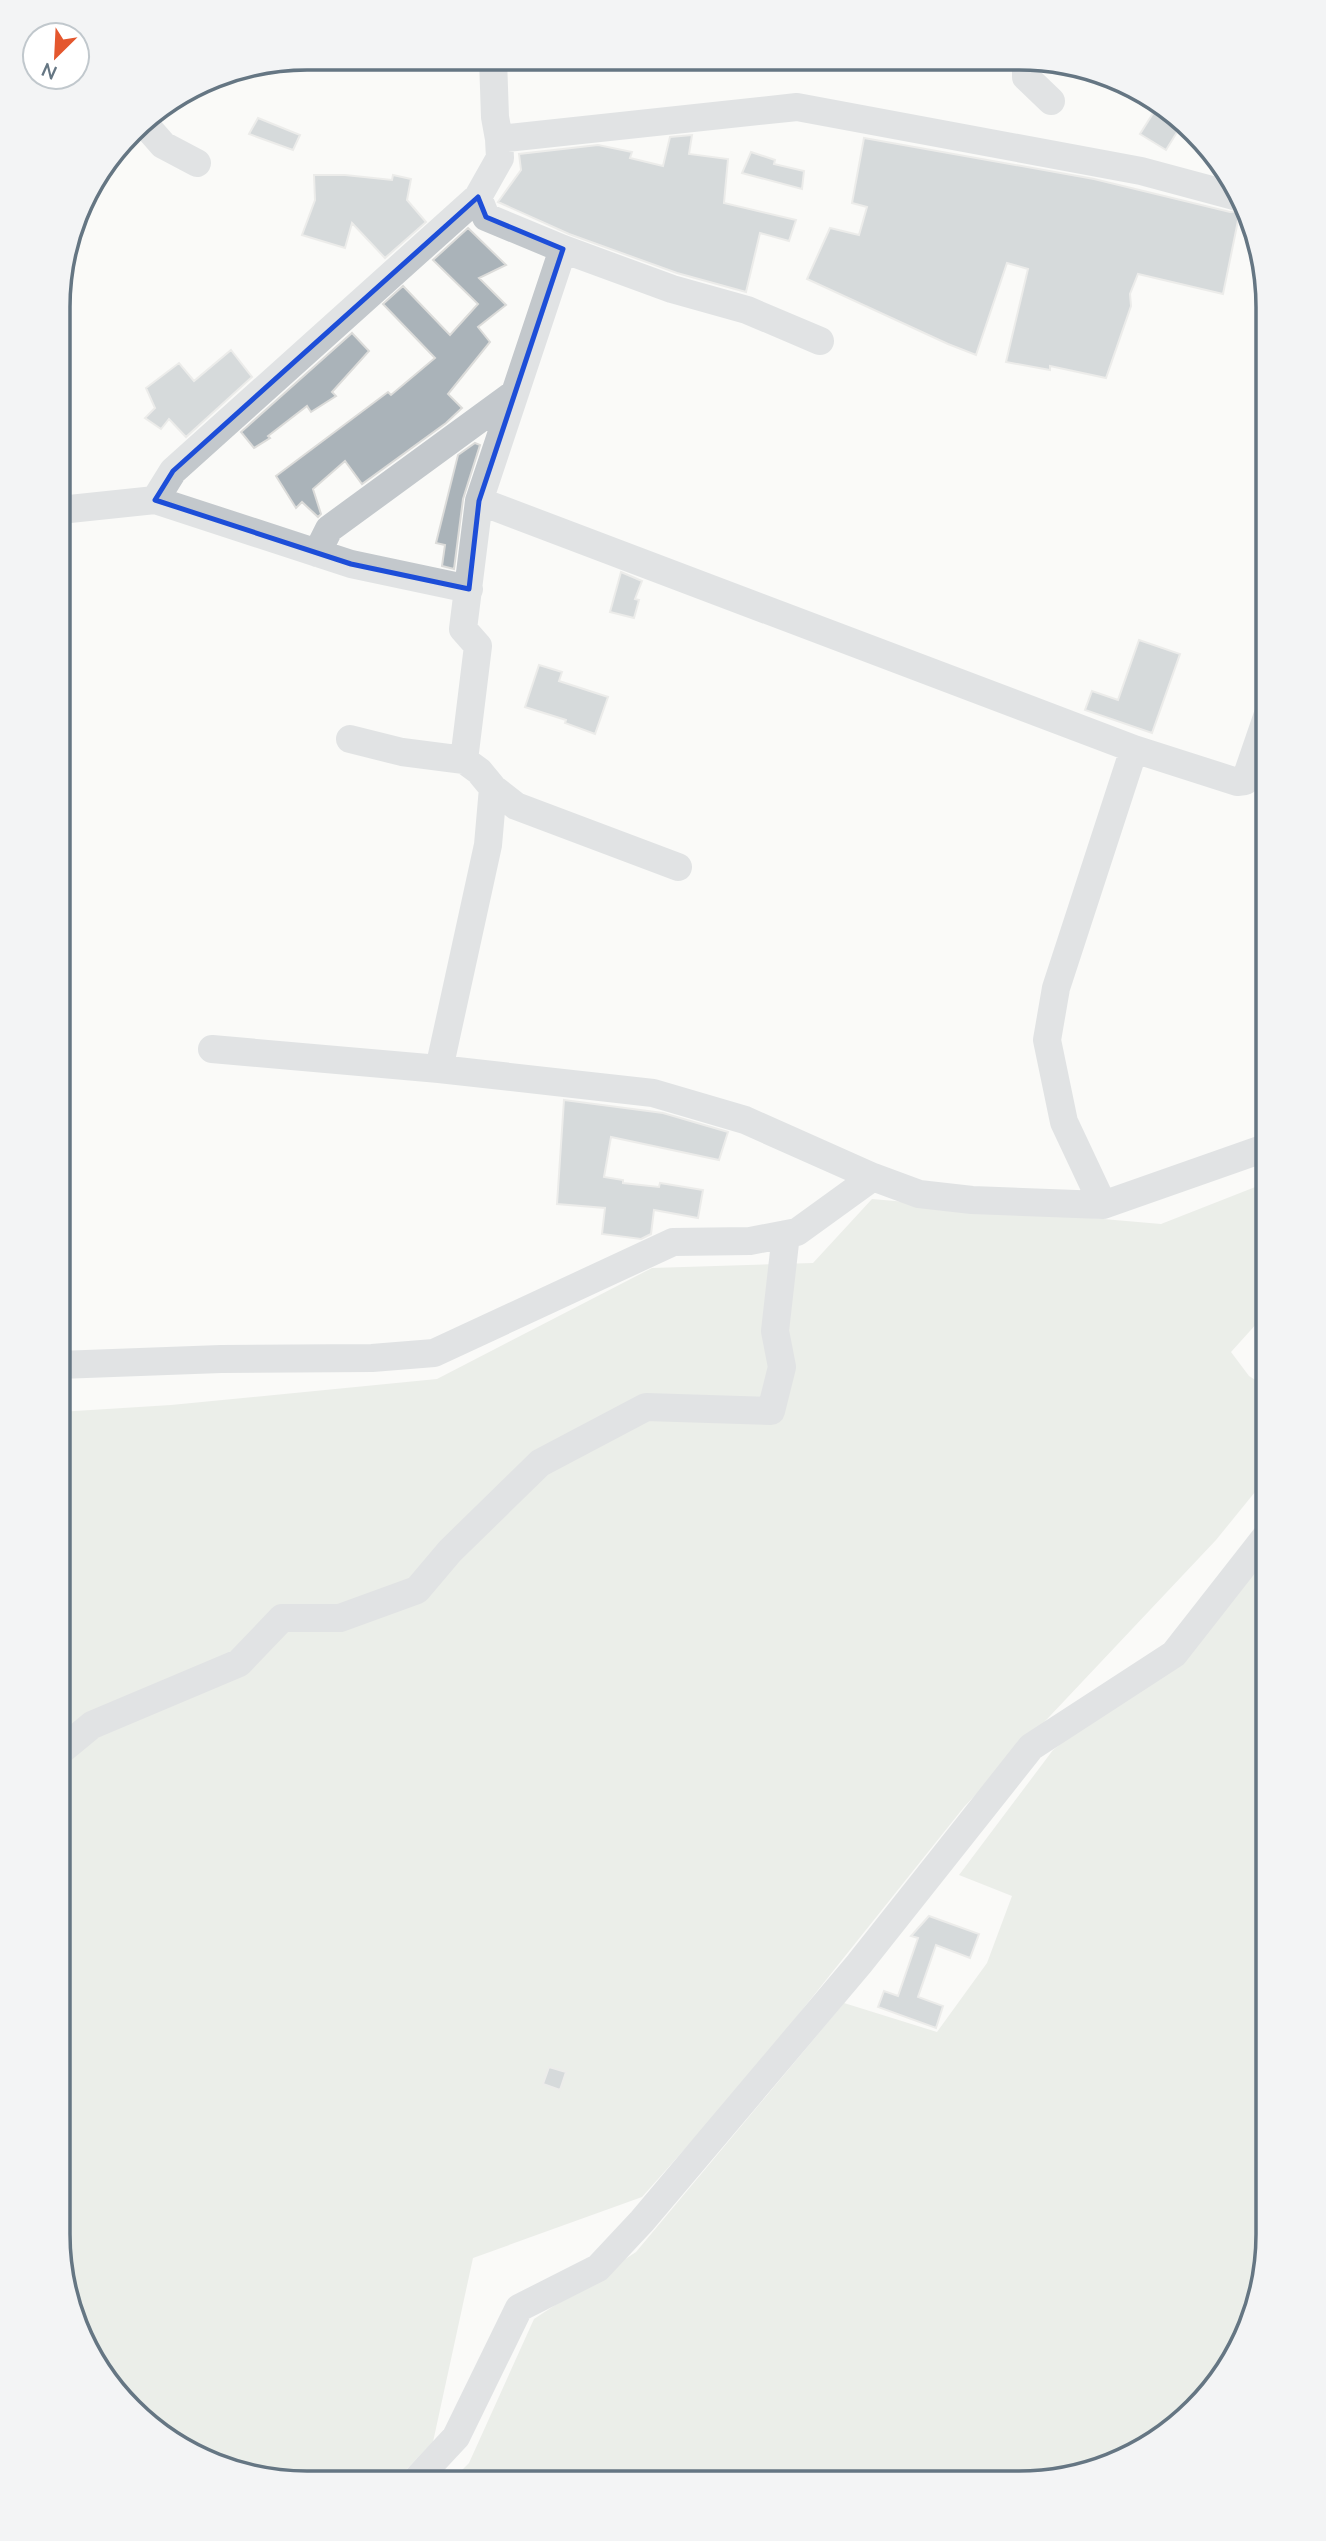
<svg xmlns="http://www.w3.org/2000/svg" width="1326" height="2541" font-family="Mulish,sans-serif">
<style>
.green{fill:#dadfd7}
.building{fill:#aab3b9;stroke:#dcdcda;stroke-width:2}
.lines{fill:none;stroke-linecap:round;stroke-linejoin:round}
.minor{stroke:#c3c8cc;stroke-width:28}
.marked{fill:none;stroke:#1d4ed8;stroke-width:5;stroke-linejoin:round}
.rim{fill:none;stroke:#657683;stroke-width:3.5}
</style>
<rect width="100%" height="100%" fill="#fafaf8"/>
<path class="green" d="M 1268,1182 L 1268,1311 L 1231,1352 L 1249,1376 L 1268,1388 L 1268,1476 L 1216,1540 L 964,1807 L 747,2079 L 642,2197 L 473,2258 L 433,2442 L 395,2481 L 274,2481 L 211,2464 L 143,2422 L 71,2314 L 58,2234 L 59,1412 L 171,1405 L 437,1379 L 652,1268 L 813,1263 L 872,1199 L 1161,1224 Z
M 1268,1554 L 1268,2251 L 1249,2329 L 1216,2386 L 1158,2441 L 1099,2470 L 1019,2483 L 450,2482 L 469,2463 L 534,2319 L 636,2252 L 844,2003 L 937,2032 L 987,1963 L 1012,1896 L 959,1875 L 1053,1750 L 1177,1652 Z"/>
<path class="building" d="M 1157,107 L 1184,121 L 1166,150 L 1140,134 Z
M 258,118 L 300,135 L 293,150 L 249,134 Z
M 692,135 L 689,154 L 728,159 L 724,203 L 796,220 L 789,241 L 760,233 L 746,292 L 677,273 L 569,234 L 498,202 L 521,170 L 519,154 L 598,145 L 632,152 L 630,158 L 663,166 L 670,137 Z
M 864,138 L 1094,179 L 1230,212 L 1240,211 L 1223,294 L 1138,274 L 1130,294 L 1131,306 L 1106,378 L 1050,366 L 1050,370 L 1006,362 L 1028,269 L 1007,263 L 976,355 L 948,344 L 807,279 L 830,228 L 859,235 L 867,207 L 852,203 Z
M 751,152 L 775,160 L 774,164 L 804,171 L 802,189 L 742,173 Z
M 314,175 L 345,175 L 392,180 L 393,175 L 411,179 L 407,200 L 426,222 L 385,258 L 352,223 L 345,248 L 302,235 L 315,200 Z
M 468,228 L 506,265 L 479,278 L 506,305 L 478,327 L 490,342 L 448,394 L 462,408 L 446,423 L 362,484 L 345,461 L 313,489 L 321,514 L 318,517 L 302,502 L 296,508 L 276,476 L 388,392 L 391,395 L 435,358 L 383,304 L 403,286 L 450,335 L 478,304 L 433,260 Z
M 352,333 L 369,351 L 332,392 L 336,396 L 311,412 L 307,406 L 268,436 L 270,438 L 254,448 L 241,432 Z
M 231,350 L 252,377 L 186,437 L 169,419 L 161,429 L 145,418 L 155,408 L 146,388 L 179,363 L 194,381 Z
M 475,443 L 480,445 L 463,499 L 454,569 L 442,566 L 445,545 L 436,543 L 458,455 Z
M 621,572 L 642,581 L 635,599 L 639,600 L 634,618 L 610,612 Z
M 1139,640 L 1180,654 L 1152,733 L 1085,710 L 1092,691 L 1118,700 Z
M 539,665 L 562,672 L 559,681 L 608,697 L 595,734 L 565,723 L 566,720 L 525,707 Z
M 564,1100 L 663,1113 L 728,1132 L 719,1160 L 611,1137 L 604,1177 L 623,1180 L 623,1183 L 659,1187 L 660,1183 L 703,1190 L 698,1218 L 654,1210 L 651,1234 L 641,1239 L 602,1234 L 605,1208 L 557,1204 Z
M 929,1916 L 979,1934 L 970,1958 L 936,1945 L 918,1997 L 943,2006 L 936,2028 L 878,2007 L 884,1991 L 898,1996 L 918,1938 L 911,1936 Z
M 549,2067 L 566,2072 L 560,2090 L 543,2084 Z"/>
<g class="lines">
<path class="minor" d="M 493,59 L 495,117 L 499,139 L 797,107 L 1141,171 L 1234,196
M 1026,62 L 1026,77 L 1051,101
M 142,121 L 163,145 L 197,163
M 478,197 L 486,217 L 563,249 L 672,289 L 747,310 L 820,341
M 155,500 L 173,471 L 478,197 L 500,158 L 499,139
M 479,501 L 1134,749 L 1237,782 L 1245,781 L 1268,714
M 60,510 L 155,500 L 351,564 L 469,589
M 317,553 L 329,529 L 515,393
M 350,739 L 402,752 L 464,760
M 493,788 L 516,806 L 678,867
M 212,1049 L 439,1069 L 653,1093 L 745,1120 L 873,1177 L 919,1194 L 972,1200 L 1103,1205 L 1268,1147
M 439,1069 L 488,845 L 493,788 L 479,771 L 464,760 L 478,646 L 463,629 L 479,501 L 563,249
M 1103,1205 L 1064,1122 L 1047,1040 L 1056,988 L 1134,749
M 59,1365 L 221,1359 L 372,1358 L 434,1353 L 673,1242 L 750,1241 L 797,1232 L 873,1177
M 58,1753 L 92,1725 L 239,1663 L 282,1618 L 340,1618 L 417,1590 L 450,1551 L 540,1463 L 646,1407 L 771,1411 L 782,1367 L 775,1331 L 786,1234
M 415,2481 L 456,2437 L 519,2308 L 598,2268 L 642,2221 L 859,1964 L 1031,1747 L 1174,1654 L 1268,1534"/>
</g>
<path d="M0 0H1326V2541H0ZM 478,197 L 486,217 L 563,249 L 479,501 L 469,589 L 351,564 L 155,500 L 173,471 Z" fill="#fafaf8" fill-opacity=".55" fill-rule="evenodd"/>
<path class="marked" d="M 478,197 L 486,217 L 563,249 L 479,501 L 469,589 L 351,564 L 155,500 L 173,471 Z"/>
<path d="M0 0H1326V2541H0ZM307 70H1019A237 237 0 0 1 1256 307V2234A237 237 0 0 1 1019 2471H307A237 237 0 0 1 70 2234V307A237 237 0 0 1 307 70Z" fill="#f3f4f5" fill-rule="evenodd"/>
<path class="rim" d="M307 70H1019A237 237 0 0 1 1256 307V2234A237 237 0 0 1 1019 2471H307A237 237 0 0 1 70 2234V307A237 237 0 0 1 307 70Z"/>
<g transform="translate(56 56) rotate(204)"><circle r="33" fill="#ffffff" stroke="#c1c8cd" stroke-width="2"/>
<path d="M0-5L12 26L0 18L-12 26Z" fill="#e4572e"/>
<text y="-10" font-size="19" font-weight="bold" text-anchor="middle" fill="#657683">N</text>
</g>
</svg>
